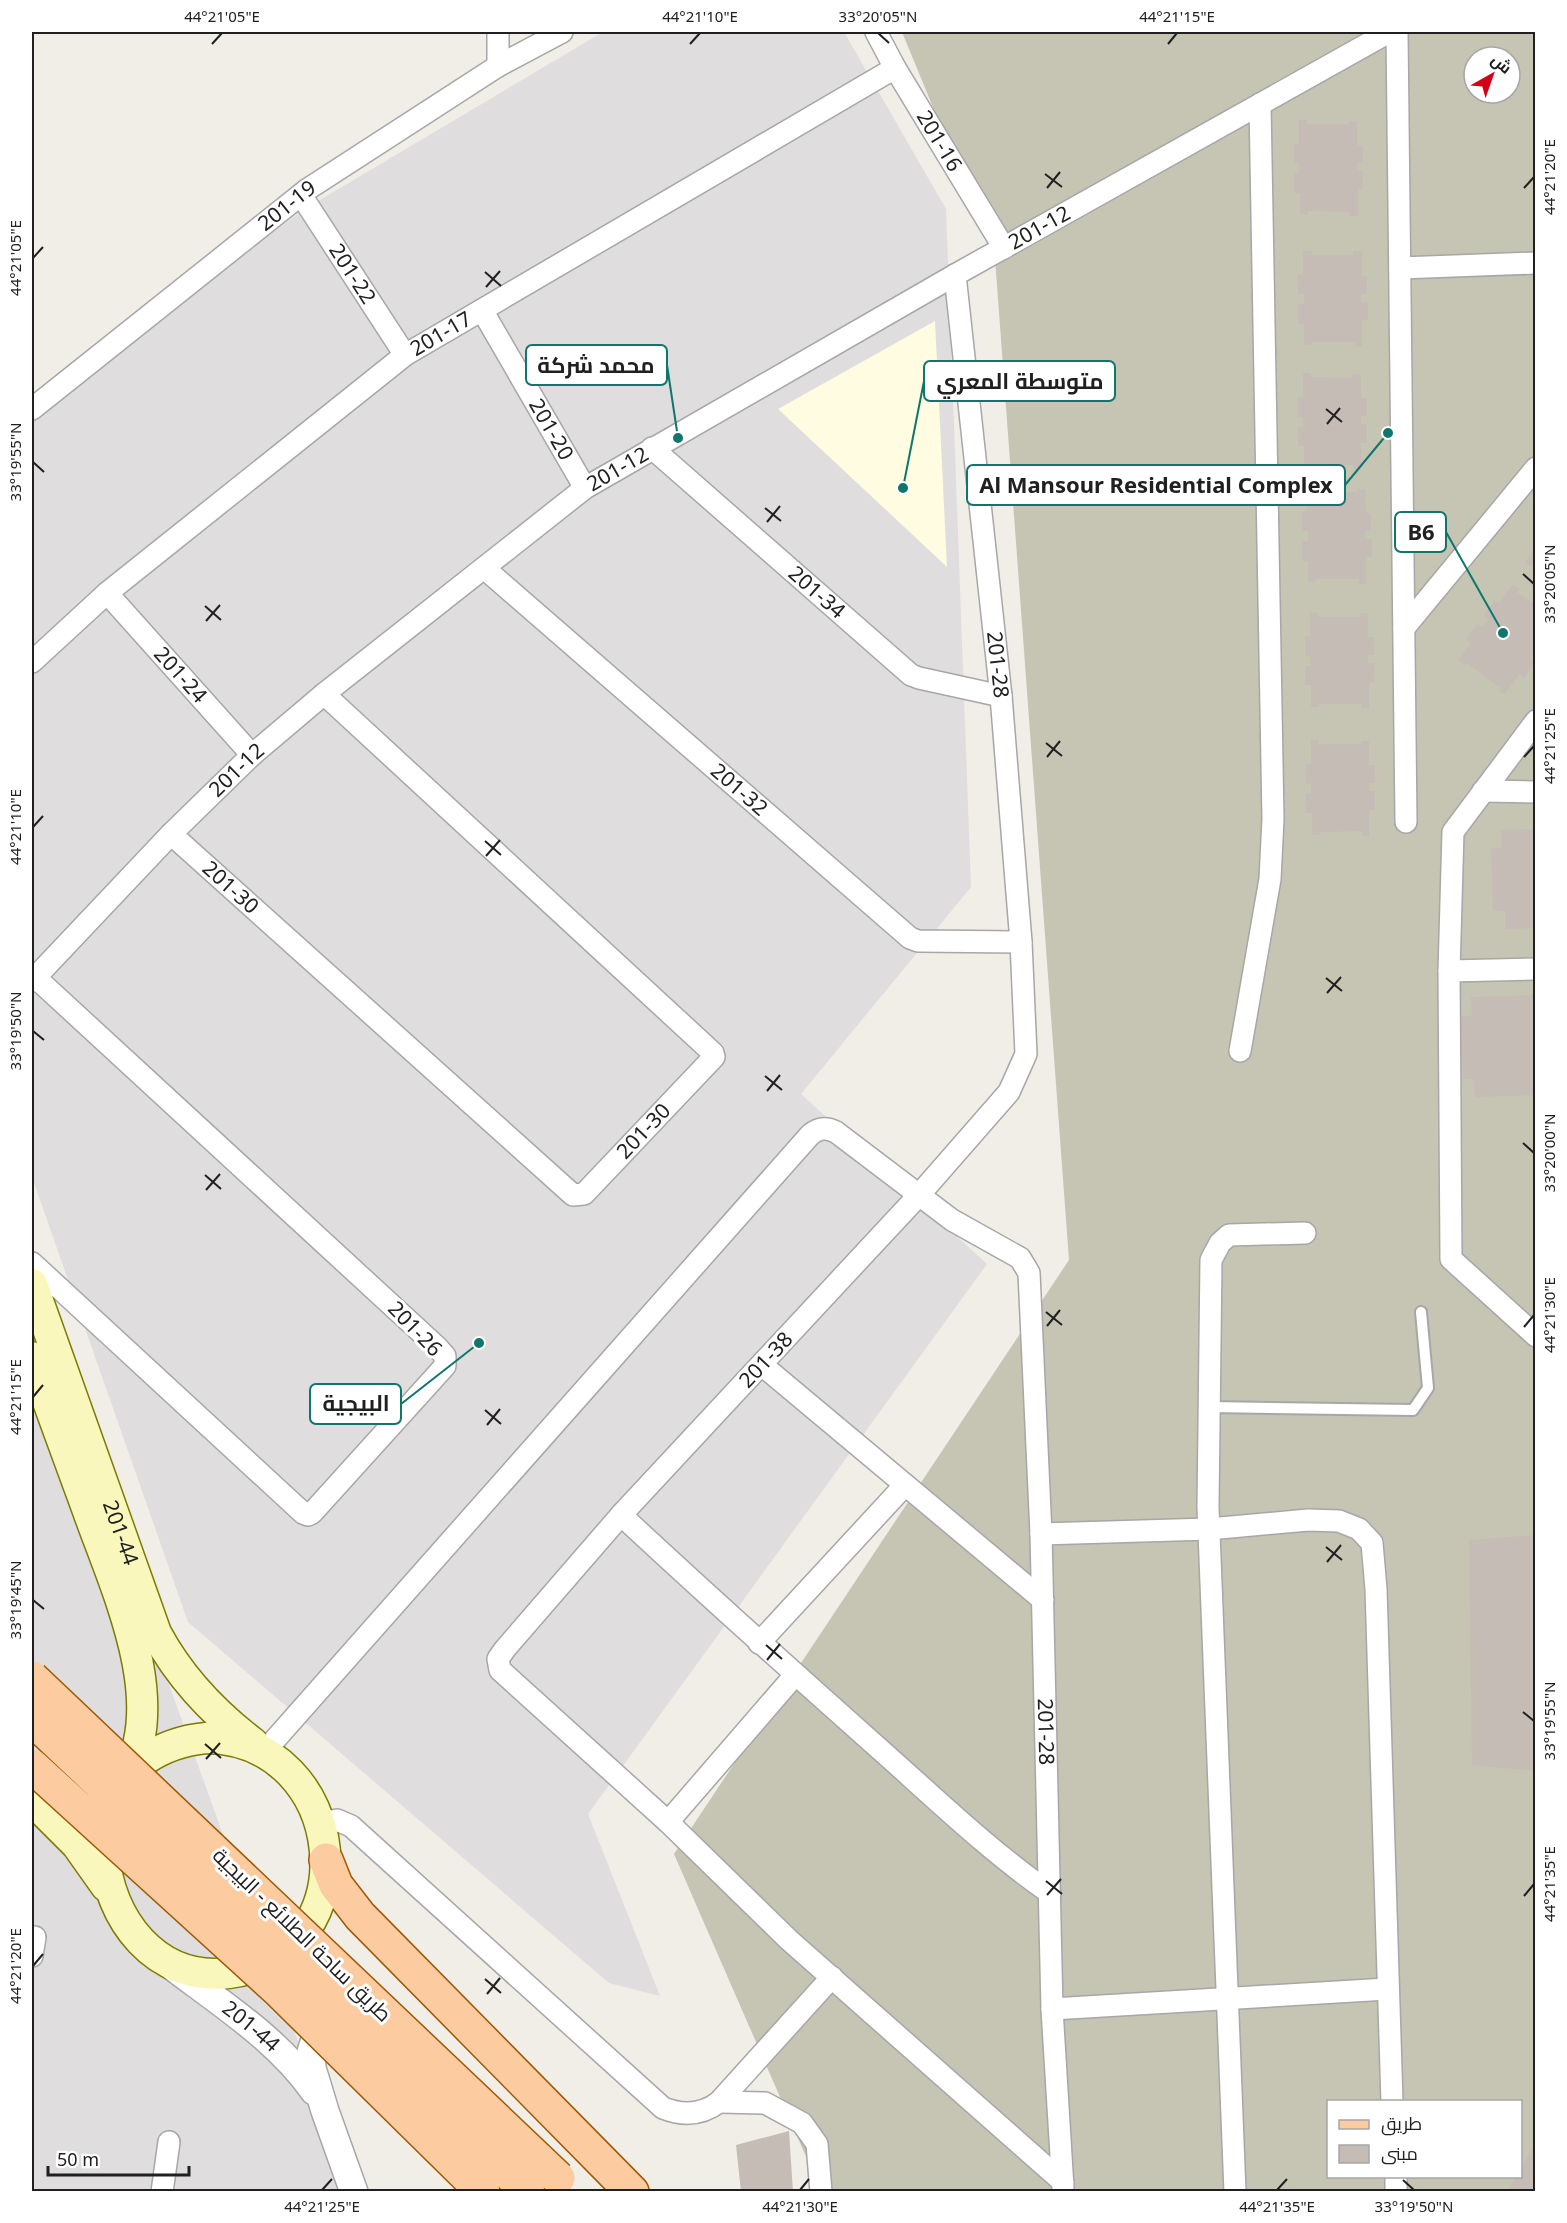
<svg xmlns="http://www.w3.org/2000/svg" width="1567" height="2223" font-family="'Noto Sans',Cairo,sans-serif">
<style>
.residential{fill:#dfddde}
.education{fill:#fffce2}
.construction{fill:#c6c4b2;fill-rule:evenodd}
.building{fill:#c6bcb6}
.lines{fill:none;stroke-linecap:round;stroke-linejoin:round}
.service-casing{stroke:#a7a7a7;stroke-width:14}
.minor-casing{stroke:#a7a7a7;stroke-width:24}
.tertiary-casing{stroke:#a7a7a7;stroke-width:30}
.secondary-casing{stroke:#7b7b04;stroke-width:33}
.primary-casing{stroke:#9d5800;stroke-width:36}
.service{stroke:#fff;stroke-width:10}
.minor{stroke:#fff;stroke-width:21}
.tertiary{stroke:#fff;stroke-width:27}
.secondary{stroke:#faf7bc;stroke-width:30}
.primary{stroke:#fdcba0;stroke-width:33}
.primary-bridge-casing{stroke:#9d5800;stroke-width:36;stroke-linecap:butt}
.primary-bridge{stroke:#fdcba0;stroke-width:33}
.ticks{fill:none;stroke:#202020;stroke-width:2}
.labels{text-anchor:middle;stroke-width:6;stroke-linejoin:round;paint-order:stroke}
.street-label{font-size:21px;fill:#202020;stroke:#fff}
.leader{fill:none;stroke:#0f766e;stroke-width:2}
.callout-dot{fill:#0f766e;stroke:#fff;stroke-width:2}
.callout{fill:#fff;stroke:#0f766e;stroke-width:2}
.callout-label{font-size:22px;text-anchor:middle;font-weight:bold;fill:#202020}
.neatline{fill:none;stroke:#202020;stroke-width:2}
.ticks-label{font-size:15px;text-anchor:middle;fill:#202020}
</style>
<rect width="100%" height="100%" fill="#f1ede7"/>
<path class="residential" d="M 603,32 L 844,32 L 946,209 L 971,887 L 801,1094 L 987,1264 L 588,1814 L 660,1996 L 609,1983 L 188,1622 L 32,1177 L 32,414 L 303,210 Z
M 32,1304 L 221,1829 L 352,2191 L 32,2191 Z"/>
<path class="education" d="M 935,321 L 947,567 L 778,409 Z"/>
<path class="construction" d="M 902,32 L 1535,32 L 1535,2191 L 821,2191 L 674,1854 L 1069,1260 L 995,258 ZM 1474,57 L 1510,57 L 1510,93 L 1474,93 ZM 1328,2102 L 1520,2102 L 1520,2176 L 1328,2176 Z"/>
<path class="building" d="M 1299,120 L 1307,120 L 1307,124 L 1349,124 L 1349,121 L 1357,121 L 1357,145 L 1363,145 L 1363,163 L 1357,163 L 1357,171 L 1363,171 L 1363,189 L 1358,189 L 1358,216 L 1350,216 L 1350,212 L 1308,211 L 1308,215 L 1300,214 L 1300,193 L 1294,193 L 1294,173 L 1299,173 L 1299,163 L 1294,163 L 1294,143 L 1299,144 Z
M 1303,251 L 1312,251 L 1312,255 L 1353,255 L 1353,251 L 1362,251 L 1362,276 L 1367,276 L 1367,294 L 1361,294 L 1361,302 L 1368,302 L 1368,320 L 1362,320 L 1362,346 L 1355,346 L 1355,342 L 1312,342 L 1312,345 L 1304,345 L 1304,324 L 1298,324 L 1298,304 L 1304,304 L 1304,294 L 1298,294 L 1298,274 L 1303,274 Z
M 1303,373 L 1311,373 L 1311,377 L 1353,378 L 1353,374 L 1361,374 L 1361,398 L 1367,398 L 1367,416 L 1361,416 L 1361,424 L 1367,424 L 1367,443 L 1361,443 L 1361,469 L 1354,469 L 1354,465 L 1312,465 L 1312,468 L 1304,468 L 1304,446 L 1298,446 L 1298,427 L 1303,427 L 1303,417 L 1298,417 L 1298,397 L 1303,397 Z
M 1308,488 L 1316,488 L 1316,492 L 1358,492 L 1358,489 L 1365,489 L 1366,513 L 1371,513 L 1371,531 L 1365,531 L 1365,539 L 1372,539 L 1372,557 L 1366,557 L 1366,584 L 1359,584 L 1359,579 L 1316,579 L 1316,582 L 1308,583 L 1308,561 L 1302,561 L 1302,541 L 1308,541 L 1308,531 L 1302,531 L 1302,511 L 1307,511 Z
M 1536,546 L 1536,565 L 1533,563 L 1531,566 L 1525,562 Z
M 1513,584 L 1520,589 L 1517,592 L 1536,605 L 1536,651 L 1530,659 L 1535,662 L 1524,678 L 1520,674 L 1504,695 L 1498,691 L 1501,688 L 1467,663 L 1464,665 L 1458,660 L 1471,643 L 1466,639 L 1477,624 L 1482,627 L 1488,619 L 1483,616 L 1495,600 L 1499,603 Z
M 1310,612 L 1318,613 L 1318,617 L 1360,617 L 1360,613 L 1368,613 L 1368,637 L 1374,637 L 1374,655 L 1368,655 L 1368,663 L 1375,663 L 1374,682 L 1369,682 L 1369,708 L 1361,708 L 1361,704 L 1319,704 L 1319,707 L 1311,707 L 1311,685 L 1305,685 L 1305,666 L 1311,666 L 1310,656 L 1305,656 L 1305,636 L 1310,636 Z
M 1311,740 L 1319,740 L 1319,744 L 1361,744 L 1361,741 L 1369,741 L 1369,765 L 1375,765 L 1375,783 L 1369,783 L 1369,791 L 1375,791 L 1375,810 L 1369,810 L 1369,836 L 1362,836 L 1362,831 L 1320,832 L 1320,835 L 1312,835 L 1312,813 L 1306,813 L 1306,793 L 1311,794 L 1311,783 L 1306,784 L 1306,764 L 1311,764 Z
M 1536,829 L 1536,928 L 1505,929 L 1505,911 L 1493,911 L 1491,849 L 1502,848 L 1501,830 Z
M 1536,995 L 1536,1095 L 1475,1097 L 1474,1079 L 1463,1079 L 1461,1016 L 1472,1016 L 1471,997 Z
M 1536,1535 L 1536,1771 L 1472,1765 L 1469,1540 Z
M 789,2131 L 793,2192 L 741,2192 L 736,2145 Z
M 1536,2143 L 1536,2192 L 1507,2192 L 1516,2176 L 1520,2176 L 1520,2168 Z"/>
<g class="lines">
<defs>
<path id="service" d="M 1209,1407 L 1413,1410 L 1428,1388 L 1421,1312"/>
<g id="minor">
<path id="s1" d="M 876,32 L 895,68 L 1004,248"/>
<path d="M 1397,32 L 1406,822"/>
<path d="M 498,66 L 498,32"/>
<path id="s2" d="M 301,195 L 405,355"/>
<path d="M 1400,268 L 1536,263"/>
<path id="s3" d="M 955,275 L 1001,696 L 1021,942 L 1026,1054 L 1009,1092 L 919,1195 L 621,1515 L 505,1649 L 498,1659 L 500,1670 L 668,1822 L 789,1940 L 1063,2182"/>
<path id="s4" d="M 482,310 L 585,488"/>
<path id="s5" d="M 32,409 L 308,189 L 498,66 L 562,32"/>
<path id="s6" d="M 652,448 L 911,675 L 919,678 L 1001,696"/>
<path id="s7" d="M 484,568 L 910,938 L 918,941 L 1021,942"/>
<path id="s8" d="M 107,593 L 252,755"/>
<path d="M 1404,628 L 1536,468"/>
<path id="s9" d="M 32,662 L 107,593 L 405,355 L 895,68"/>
<path d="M 1536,721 L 1453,832 L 1449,971 L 1451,1259 L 1536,1336"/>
<path d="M 1483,791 L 1536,792"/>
<path id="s10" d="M 171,834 L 573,1195 L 584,1194 L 714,1057 L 713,1053 L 324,694"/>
<path d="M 1449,971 L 1536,969"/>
<path id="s11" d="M 32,981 L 171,834 L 252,755 L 324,694 L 585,488 L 955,275 L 1389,32"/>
<path d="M 1240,1051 L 1270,879 L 1273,819 L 1260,104"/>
<path d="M 32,1263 L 303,1513 L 308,1515 L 312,1513 L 445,1366 L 445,1356 L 437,1347 L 35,977"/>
<path d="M 762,1365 L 1043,1600"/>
<path d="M 621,1515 C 708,1596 795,1674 884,1753 C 938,1801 991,1852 1050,1893"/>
<path d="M 1041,1534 L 1209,1529 L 1308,1520 L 1339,1521 L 1359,1529 L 1372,1543 L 1376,1589 L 1392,2102"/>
<path d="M 759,1643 L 905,1485"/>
<path id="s12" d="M 264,1752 L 810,1135 C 818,1128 826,1127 836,1132 L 952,1220 L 1020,1258 L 1029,1273 L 1041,1534 L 1052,2009 L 1063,2188"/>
<path d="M 668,1822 L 795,1675"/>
<path d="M 319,1823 L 337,1820 L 351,1826 L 663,2108 C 683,2116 702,2115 719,2102 L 832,1977"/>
<path d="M 32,1956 L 35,1937"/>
<path d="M 1052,2009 L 1387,1989"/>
<path d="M 719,2102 L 765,2103 L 802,2123 L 817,2144 L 821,2192"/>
<path d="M 1396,2176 L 1396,2192"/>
<path d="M 162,2192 L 169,2142"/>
<path d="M 1235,2192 L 1208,1507 L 1211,1260 L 1220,1243 L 1229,1235 L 1305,1233"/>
</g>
<g id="tertiary">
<path id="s13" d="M 173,1967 C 222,2004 278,2040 314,2091"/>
<path d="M 319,2012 L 320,2023 L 311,2052 L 312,2068 L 325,2111 L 354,2192"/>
</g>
<g id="secondary">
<path id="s14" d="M 32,1284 L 156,1633 C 179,1676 215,1714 253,1743"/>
<path d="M 32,1357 C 50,1408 69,1459 88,1511 C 114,1585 169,1698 127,1774"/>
<path d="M 206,1738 C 349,1739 372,1955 229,1973 C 156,1982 108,1919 104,1852 C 103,1839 103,1824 106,1811 C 119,1767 163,1742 206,1738 Z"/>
<path d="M 32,1800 L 77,1845 L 106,1886"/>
</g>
<path id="primary" d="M 326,1860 L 336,1885 L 360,1916 L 632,2192"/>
</defs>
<use href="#service" class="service-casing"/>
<use href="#minor" class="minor-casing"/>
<use href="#tertiary" class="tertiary-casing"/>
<use href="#secondary" class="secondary-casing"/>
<use href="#primary" class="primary-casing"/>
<use href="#service" class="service"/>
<use href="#minor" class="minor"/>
<use href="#tertiary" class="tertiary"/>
<use href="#secondary" class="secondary"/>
<use href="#primary" class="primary"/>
<defs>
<path id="primary-bridge" d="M 32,1678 L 558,2178
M 32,1719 L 266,1940 L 528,2192
M 32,1766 L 278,1990 L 483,2192"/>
</defs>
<use href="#primary-bridge" class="primary-bridge-casing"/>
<use href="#primary-bridge" class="primary-bridge"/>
</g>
<path class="ticks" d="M 878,33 L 889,43M 212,44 L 222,33M 690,44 L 700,33M 1168,44 L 1177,33M 1045,174 L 1062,187M 1047,188 L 1060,172M 1524,188 L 1534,177M 33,258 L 43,247M 485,272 L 501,286M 486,287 L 500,271M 1326,409 L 1342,422M 1327,424 L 1340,408M 33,462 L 44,472M 765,508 L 781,521M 767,522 L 780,506M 1523,574 L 1534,584M 205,606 L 221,620M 206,621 L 220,605M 1046,743 L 1062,756M 1047,757 L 1060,741M 1524,757 L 1534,746M 33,827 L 43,816M 485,841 L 501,855M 486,856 L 500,840M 1326,978 L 1342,991M 1327,993 L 1341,977M 33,1031 L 44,1040M 765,1076 L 782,1090M 767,1091 L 780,1075M 1523,1143 L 1534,1153M 205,1175 L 221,1189M 206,1190 L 220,1174M 1046,1312 L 1062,1325M 1047,1326 L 1060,1310M 1524,1327 L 1534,1315M 33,1397 L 43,1385M 485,1410 L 501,1424M 487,1425 L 500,1409M 1326,1547 L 1342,1560M 1327,1562 L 1341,1545M 33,1600 L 44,1609M 766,1645 L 782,1659M 767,1660 L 780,1644M 1523,1712 L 1534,1721M 205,1744 L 221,1758M 206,1759 L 220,1743M 1046,1881 L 1062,1894M 1047,1895 L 1061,1879M 1524,1896 L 1534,1884M 33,1966 L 43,1954M 485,1979 L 501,1993M 487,1994 L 500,1978M 1403,2180 L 1414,2190M 322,2190 L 332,2179M 800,2190 L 809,2179M 1277,2190 L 1287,2179"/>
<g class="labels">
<g class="street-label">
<text dy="7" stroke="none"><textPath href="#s1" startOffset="126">201-16</textPath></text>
<text dy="7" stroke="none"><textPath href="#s5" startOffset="326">201-19</textPath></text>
<text dy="7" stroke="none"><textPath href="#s11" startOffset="1266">201-12</textPath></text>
<text dy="7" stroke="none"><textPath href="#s2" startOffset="94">201-22</textPath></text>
<text dy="7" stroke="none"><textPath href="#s9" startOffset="525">201-17</textPath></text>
<text dy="7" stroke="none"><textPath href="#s4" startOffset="138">201-20</textPath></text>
<text dy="7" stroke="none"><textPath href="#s11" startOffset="780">201-12</textPath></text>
<text dy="7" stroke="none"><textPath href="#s6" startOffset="219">201-34</textPath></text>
<text dy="7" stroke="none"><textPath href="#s3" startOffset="392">201-28</textPath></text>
<text dy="7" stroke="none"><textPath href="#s8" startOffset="110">201-24</textPath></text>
<text dy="7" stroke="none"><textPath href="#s11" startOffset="294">201-12</textPath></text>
<text dy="7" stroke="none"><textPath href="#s7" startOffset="338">201-32</textPath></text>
<text dy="7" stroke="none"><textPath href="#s10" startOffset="80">201-30</textPath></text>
<text dy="7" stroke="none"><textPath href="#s10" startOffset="638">201-30</textPath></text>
<text transform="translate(415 1329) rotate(46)" y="7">201-26</text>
<text transform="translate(766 1360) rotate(-47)" y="7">201-38</text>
<text dy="7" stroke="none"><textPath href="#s14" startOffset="264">201-44</textPath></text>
<text dy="7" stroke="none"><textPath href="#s12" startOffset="1552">201-28</textPath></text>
<text transform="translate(302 1935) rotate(44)" y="7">طريق ساحة الطلائع - البيجية</text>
<text dy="7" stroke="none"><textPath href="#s13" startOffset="98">201-44</textPath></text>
</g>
</g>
<path class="leader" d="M678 438L667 365M903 488L924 381M1388 433L1345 485M1503 633L1446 532M479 1343L401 1404"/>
<g class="callout-dot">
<circle cx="678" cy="438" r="6"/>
<circle cx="903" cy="488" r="6"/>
<circle cx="1388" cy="433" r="6"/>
<circle cx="1503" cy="633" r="6"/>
<circle cx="479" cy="1343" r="6"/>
</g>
<g class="callout">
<rect x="526" y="345" width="141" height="40" rx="6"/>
<rect x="924" y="361" width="191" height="40" rx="6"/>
<rect x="967" y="465" width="378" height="40" rx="6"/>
<rect x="1395" y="512" width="51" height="40" rx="6"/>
<rect x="310" y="1384" width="91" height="40" rx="6"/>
</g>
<g class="callout-label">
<text x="596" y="373">محمد شركة</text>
<text x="1020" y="389">متوسطة المعري</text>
<text x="1156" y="493">Al Mansour Residential Complex</text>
<text x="1421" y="540">B6</text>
<text x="356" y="1411">البيجية</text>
</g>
<rect width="1567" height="2223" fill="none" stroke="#ffffff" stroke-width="66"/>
<rect x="1327" y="2100" width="195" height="78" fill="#ffffff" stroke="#a6a6a6" stroke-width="1.5"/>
<rect x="1339" y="2120" width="30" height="9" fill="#fdcba0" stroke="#a6a6a6" stroke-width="1.5"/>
<text x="1381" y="2130" font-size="18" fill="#202020">طريق</text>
<rect x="1339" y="2145" width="30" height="18" fill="#c6bcb6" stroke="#a6a6a6" stroke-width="1.5"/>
<text x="1381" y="2160" font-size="18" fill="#202020">مبنى</text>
<g transform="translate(1492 75) rotate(40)"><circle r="28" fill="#ffffff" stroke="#a6a6a6" stroke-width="1.5"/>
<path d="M0-4.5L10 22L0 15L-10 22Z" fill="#d10017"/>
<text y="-9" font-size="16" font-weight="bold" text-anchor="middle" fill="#202020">ش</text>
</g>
<path d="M48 2166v9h141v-9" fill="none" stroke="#202020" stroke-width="3"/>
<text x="57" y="2166" font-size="18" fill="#202020" stroke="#ffffff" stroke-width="4.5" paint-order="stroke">50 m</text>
<rect x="33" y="33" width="1501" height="2157" class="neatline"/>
<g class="ticks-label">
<text x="222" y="22">44°21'05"E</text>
<text x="700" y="22">44°21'10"E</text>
<text x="878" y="22">33°20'05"N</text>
<text x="1177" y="22">44°21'15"E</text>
<text transform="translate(1550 177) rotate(-90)" y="5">44°21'20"E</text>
<text transform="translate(16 258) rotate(-90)" y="5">44°21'05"E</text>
<text transform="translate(16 462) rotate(-90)" y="5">33°19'55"N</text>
<text transform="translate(1550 584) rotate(-90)" y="5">33°20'05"N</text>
<text transform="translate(1550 746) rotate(-90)" y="5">44°21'25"E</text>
<text transform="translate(16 827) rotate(-90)" y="5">44°21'10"E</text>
<text transform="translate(16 1031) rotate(-90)" y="5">33°19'50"N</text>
<text transform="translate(1550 1153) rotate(-90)" y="5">33°20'00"N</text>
<text transform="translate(1550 1315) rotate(-90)" y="5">44°21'30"E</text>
<text transform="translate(16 1397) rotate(-90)" y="5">44°21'15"E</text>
<text transform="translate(16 1600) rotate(-90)" y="5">33°19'45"N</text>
<text transform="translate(1550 1721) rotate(-90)" y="5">33°19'55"N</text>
<text transform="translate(1550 1884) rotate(-90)" y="5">44°21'35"E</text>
<text transform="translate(16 1966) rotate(-90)" y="5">44°21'20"E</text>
<text x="322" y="2212">44°21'25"E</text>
<text x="800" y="2212">44°21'30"E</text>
<text x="1277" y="2212">44°21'35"E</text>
<text x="1414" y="2212">33°19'50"N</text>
</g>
</svg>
